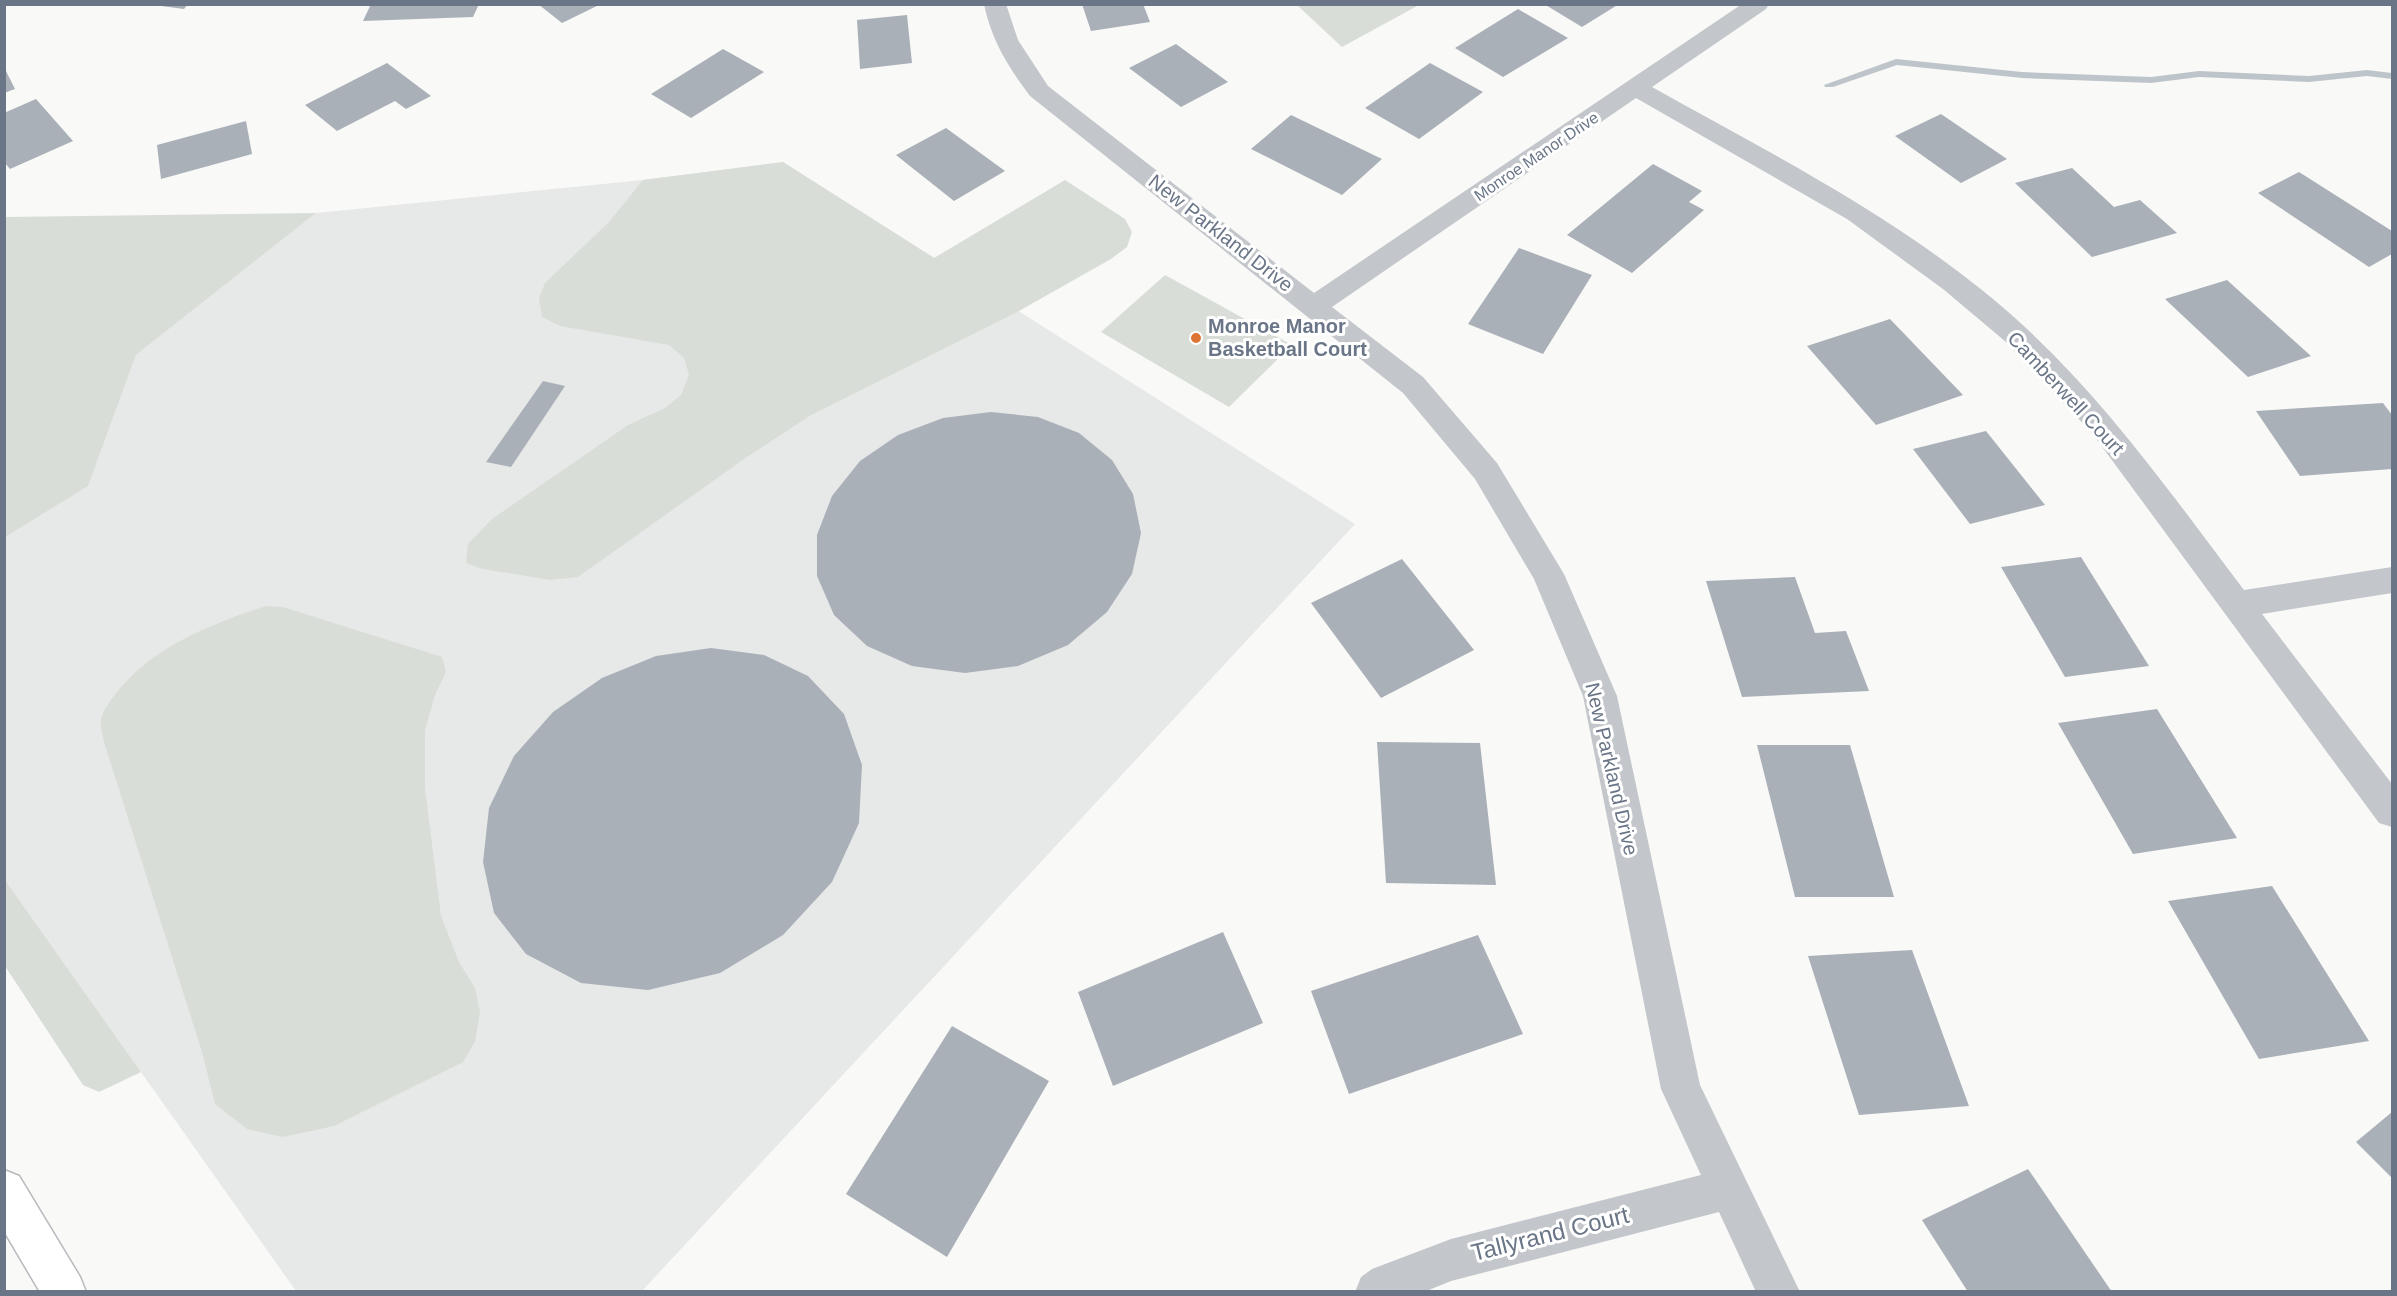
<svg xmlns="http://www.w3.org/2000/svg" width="2397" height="1296" font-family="Helvetica,sans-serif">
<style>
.built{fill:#e7e8e8}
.green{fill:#d8ded7}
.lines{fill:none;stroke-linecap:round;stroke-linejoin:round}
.stream{fill:#bdc5cb;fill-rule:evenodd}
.building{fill:#aab0b8}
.trunk-casing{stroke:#b6b9bd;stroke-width:3}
.minor{fill:#c3c6ca;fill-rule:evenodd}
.trunk{fill:#fff;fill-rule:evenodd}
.poi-dot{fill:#de7433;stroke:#fff;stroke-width:2}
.labels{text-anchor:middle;stroke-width:6;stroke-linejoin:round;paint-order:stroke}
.far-street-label{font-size:16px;fill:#6a7687;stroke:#fff}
.street-label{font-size:20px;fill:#6a7687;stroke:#fff}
.poi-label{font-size:20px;font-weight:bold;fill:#6a7687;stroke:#fff;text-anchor:start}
.near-street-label{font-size:24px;fill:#6a7687;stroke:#fff}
</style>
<rect width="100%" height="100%" fill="#f9f9f7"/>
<path class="built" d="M 783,162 L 1355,524 L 641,1292 L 296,1291 L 5,880 L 4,537 L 88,485 L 136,355 L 316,213 L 643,180 Z"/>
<path class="green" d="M 1297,5 L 1419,5 L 1342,47 Z
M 783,162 L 934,258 L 1065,180 L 1125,219 L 1132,232 L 1127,247 L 1111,259 L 1019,311 L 811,415 L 744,459 L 578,577 L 550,580 L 483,569 L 466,563 L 468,544 L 492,519 L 628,425 L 665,408 L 681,395 L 689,375 L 684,358 L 669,345 L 560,326 L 542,317 L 539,298 L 545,283 L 609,222 L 643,180 Z
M 316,213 L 136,355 L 88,486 L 5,537 L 5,217 Z
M 1165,275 L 1292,345 L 1229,407 L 1101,332 Z
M 266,606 L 283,607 L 442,657 L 446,672 L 435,695 L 425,730 L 425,788 L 441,916 L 459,962 L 475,988 L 480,1012 L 475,1042 L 463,1062 L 334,1126 L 283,1137 L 247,1129 L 215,1104 L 202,1052 L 104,742 C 103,736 100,726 101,720 C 103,709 111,700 117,692 C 154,646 211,624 266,606 Z
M 5,880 L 141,1072 L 99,1092 L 83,1085 L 5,966 Z"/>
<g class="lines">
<path class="stream" d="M 1896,59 L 2022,72 L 2151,77 L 2199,71 L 2309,76 L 2367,70 L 2392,73 L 2392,79 L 2367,76 L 2309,82 L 2199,77 L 2151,83 L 2022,78 L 1897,65 L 1833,87 L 1825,87 L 1824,85 Z"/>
</g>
<path class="building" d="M 146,4 L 188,4 L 184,9 Z
M 371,4 L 479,4 L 473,17 L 363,21 Z
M 538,4 L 601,4 L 562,23 Z
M 1082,4 L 1143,4 L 1150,22 L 1091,31 Z
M 1544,4 L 1619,4 L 1582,27 Z
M 1518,9 L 1568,38 L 1503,77 L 1455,48 Z
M 907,15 L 912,63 L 860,69 L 857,20 Z
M 1176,44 L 1228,82 L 1181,107 L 1129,68 Z
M 723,49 L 764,72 L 691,118 L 651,94 Z
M 387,63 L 431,96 L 406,109 L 395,101 L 337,131 L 305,105 Z
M 1430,63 L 1483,92 L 1419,139 L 1365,108 Z
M 4,67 L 15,89 L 4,93 Z
M 36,99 L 73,141 L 10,169 L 4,162 L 4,113 Z
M 1941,114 L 2007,159 L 1961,183 L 1895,136 Z
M 1291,115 L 1382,159 L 1342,195 L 1251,149 Z
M 246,121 L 252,154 L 161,179 L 157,145 Z
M 946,128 L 1005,171 L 954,201 L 896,155 Z
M 1653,164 L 1702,191 L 1689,202 L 1704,210 L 1632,273 L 1567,235 Z
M 2072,168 L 2114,207 L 2140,200 L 2177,233 L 2092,257 L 2015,183 Z
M 2299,172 L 2392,231 L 2392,254 L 2369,267 L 2258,193 Z
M 1519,248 L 1592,275 L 1543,354 L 1468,324 Z
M 2227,280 L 2311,356 L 2248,377 L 2165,299 Z
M 1890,319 L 1963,395 L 1876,425 L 1807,346 Z
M 543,381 L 565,386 L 511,467 L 486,462 Z
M 2383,403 L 2392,415 L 2392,469 L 2300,476 L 2256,411 Z
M 991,412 L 1038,417 L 1079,433 L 1112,460 L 1133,494 L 1141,533 L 1132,574 L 1107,612 L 1068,645 L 1018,666 L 965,673 L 912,666 L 867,646 L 834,615 L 817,576 L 817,535 L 832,496 L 860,461 L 898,435 L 943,418 Z
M 1986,431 L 2045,505 L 1970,524 L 1913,449 Z
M 2081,557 L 2149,666 L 2065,677 L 2001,567 Z
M 1402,559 L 1474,650 L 1381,698 L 1311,603 Z
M 1795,577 L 1815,633 L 1846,631 L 1869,691 L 1742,697 L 1706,581 Z
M 711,648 L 764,655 L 808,676 L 844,714 L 862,765 L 859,823 L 832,882 L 783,935 L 720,973 L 648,990 L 581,983 L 526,954 L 494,913 L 483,862 L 489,808 L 514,756 L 553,712 L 602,678 L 656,656 Z
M 2157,709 L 2237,838 L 2133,854 L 2058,723 Z
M 1377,742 L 1480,743 L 1496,885 L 1386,883 Z
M 1757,745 L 1850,745 L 1894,897 L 1795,897 Z
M 2272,886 L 2369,1041 L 2259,1059 L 2168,901 Z
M 1223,932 L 1263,1023 L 1113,1086 L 1078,992 Z
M 1478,935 L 1523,1034 L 1349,1094 L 1311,991 Z
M 1912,950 L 1969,1106 L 1859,1115 L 1808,956 Z
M 952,1026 L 1049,1081 L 947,1257 L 846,1194 Z
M 2392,1112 L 2392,1178 L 2356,1142 Z
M 2028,1169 L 2112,1292 L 1968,1292 L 1922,1220 Z"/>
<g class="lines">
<defs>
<path id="trunk" d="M 4,1170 L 19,1176 L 80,1277 L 86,1292 L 40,1292 L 4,1231 Z"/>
</defs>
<use href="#trunk" class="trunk-casing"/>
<path class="minor" d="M 984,4 L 1006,4 L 1018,40 L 1048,86 L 1314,293 L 1742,4 L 1769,4 L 1766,9 L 1652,87 C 1781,159 1917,227 2026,328 C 2110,406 2175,499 2244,590 L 2392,567 L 2392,593 L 2262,614 L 2392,784 L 2392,827 L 2379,823 L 2092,433 L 2006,342 L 1943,289 L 1847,219 L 1636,98 L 1332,307 L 1423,377 L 1497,463 L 1564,574 L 1617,696 L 1700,1085 L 1800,1292 L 1756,1292 L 1719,1212 L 1451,1281 L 1424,1292 L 1355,1292 L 1361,1277 L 1372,1269 L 1451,1239 L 1701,1175 L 1661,1089 L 1583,696 L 1534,579 L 1475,479 L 1403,393 L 1030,96 C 1009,68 991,40 984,4 Z"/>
<use href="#trunk" class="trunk"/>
</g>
<circle class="poi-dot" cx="1196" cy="338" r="6"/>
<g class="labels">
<g class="far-street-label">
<text transform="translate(1536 156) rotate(-34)" y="6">Monroe Manor Drive</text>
</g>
<g class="street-label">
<text transform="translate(1221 233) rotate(38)" y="7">New Parkland Drive</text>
<text transform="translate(2066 393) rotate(47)" y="7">Camberwell Court</text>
<text transform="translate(1612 769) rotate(77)" y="7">New Parkland Drive</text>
</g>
<g class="poi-label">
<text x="1208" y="333">Monroe Manor<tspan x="1208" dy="23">Basketball Court</tspan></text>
</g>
<g class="near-street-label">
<text transform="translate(1550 1234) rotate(-14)" y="8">Tallyrand Court</text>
</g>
</g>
<rect width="2397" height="1296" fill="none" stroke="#6a7687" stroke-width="12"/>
</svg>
